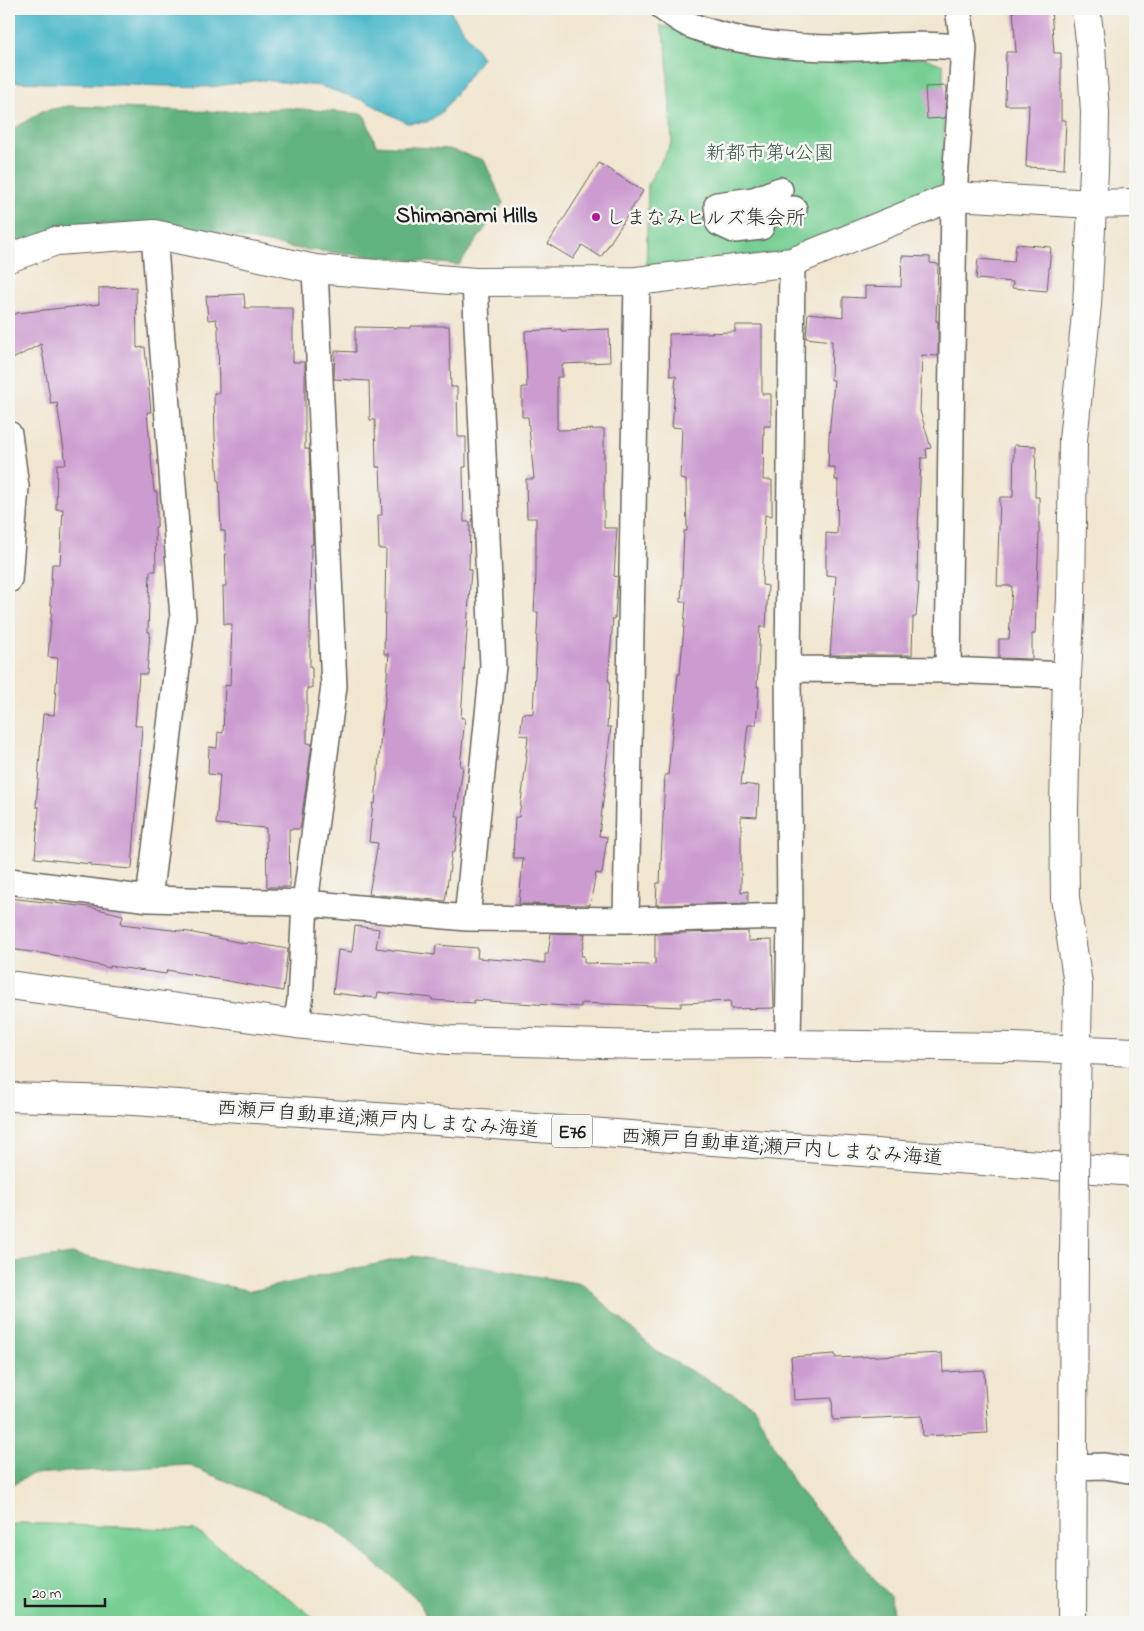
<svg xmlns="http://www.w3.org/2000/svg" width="1144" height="1631" font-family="'Indie Flower','Klee One',sans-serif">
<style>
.green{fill:#77cf94;stroke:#4a7658}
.forest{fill:#61b27e;stroke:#3e674d}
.water{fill:#4fbacb;stroke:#366b74}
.building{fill:#cc9bd0}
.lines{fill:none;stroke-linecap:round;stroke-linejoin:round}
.street-casing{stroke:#67635b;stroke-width:28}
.secondary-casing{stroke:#67635b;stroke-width:30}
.highway-casing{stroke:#67635b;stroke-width:30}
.street{stroke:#fff;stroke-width:25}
.secondary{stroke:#fff;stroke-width:28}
.highway{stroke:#fff;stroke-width:28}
.secondary-bridge-casing{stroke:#67635b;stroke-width:30;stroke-linecap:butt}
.secondary-bridge{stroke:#fff;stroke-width:28}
.poi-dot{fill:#b5179e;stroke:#f6f6f2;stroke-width:2}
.labels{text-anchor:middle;stroke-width:5;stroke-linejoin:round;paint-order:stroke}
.shield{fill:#f6f6f2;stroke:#5d5d5c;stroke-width:1}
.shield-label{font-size:19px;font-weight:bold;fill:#1c1c1c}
.park-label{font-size:20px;fill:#3c5b46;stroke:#f6f6f2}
.poi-label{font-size:20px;fill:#1c1c1c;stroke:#f6f6f2;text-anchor:start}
.street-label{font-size:20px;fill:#1c1c1c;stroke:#f6f6f2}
.quarter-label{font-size:22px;font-weight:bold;fill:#1c1c1c;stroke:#f6f6f2}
</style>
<rect width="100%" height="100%" fill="#f6f6f2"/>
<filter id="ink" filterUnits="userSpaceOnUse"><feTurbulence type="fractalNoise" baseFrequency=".02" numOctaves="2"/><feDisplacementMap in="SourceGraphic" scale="10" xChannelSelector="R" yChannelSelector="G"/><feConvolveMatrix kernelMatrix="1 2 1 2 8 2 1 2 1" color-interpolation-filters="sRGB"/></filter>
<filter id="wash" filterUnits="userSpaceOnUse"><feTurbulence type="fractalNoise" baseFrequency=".0096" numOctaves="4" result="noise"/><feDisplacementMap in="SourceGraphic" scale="20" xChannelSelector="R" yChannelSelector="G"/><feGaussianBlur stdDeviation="1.12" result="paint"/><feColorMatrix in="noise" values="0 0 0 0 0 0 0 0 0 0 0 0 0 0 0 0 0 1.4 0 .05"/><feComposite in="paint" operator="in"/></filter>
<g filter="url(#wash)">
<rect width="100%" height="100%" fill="#f1e6d0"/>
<path class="green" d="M 660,25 L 736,49 L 837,62 L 925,58 L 943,65 L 945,193 L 790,251 L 646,272 L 648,184 L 672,142 L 666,45 Z
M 21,1523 L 195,1530 L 320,1622 L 9,1622 L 9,1525 Z"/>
<path class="forest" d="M 68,106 L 223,112 L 289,108 L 364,114 L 376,145 L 449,149 L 484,160 L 503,203 L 459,265 L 300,249 L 160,223 L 62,226 L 9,248 L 9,132 L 42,111 Z
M 72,1254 L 251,1291 L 413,1256 L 583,1284 L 657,1352 L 753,1405 L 794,1484 L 891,1598 L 894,1622 L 431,1622 L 415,1597 L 329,1524 L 188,1465 L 32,1474 L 9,1487 L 9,1263 Z"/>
<path class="water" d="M 9,9 L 449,9 L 482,58 L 442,112 L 427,122 L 407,123 L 365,101 L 320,86 L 261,80 L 210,87 L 9,82 Z"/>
<g id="blocks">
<path class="building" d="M 1013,9 L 1051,9 L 1054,53 L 1061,53 L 1061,120 L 1066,120 L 1064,169 L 1026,167 L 1029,105 L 1005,105 L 1006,52 L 1016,52 Z
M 946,86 L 945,118 L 927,119 L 925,87 Z
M 599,163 L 643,191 L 601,257 L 582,245 L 573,259 L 548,244 Z
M 1016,244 L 1051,247 L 1047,291 L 1012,288 L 1013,282 L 976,279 L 978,259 L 1014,262 Z
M 902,256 L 930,257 L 930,263 L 938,264 L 936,321 L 938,321 L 938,356 L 922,355 L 920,411 L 931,448 L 926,449 L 927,458 L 921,458 L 918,531 L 917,583 L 919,583 L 916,617 L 913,617 L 912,655 L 830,655 L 836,576 L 826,575 L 826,533 L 837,534 L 838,480 L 835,480 L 835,467 L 828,467 L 829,437 L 834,380 L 831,380 L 832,341 L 806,338 L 808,313 L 843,317 L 843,297 L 865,298 L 865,286 L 901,287 Z
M 136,287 L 137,348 L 145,347 L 151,412 L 147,412 L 154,492 L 157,492 L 157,527 L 155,527 L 156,571 L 150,571 L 148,632 L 150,632 L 147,674 L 139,674 L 135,726 L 142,726 L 132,869 L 91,866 L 91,864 L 35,858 L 39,807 L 36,807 L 43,714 L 54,715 L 58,658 L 48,657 L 52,605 L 50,604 L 52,564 L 60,564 L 63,509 L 56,509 L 57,464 L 66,464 L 57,403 L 51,404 L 41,344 L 9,361 L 9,317 L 17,313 L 99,304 L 99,288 Z
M 244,294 L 245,308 L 293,308 L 293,362 L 305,362 L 305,449 L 309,449 L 313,544 L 311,544 L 310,599 L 310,667 L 312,667 L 312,688 L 307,688 L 307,743 L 312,744 L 300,829 L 289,829 L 290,887 L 267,887 L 266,828 L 216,824 L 220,775 L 208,774 L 209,747 L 217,748 L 218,732 L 223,733 L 225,685 L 230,686 L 232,624 L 224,624 L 223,586 L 226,586 L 225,531 L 221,531 L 219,481 L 218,481 L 215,438 L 214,393 L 219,393 L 218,326 L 217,326 L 216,319 L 208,320 L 206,296 Z
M 735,325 L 762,325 L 762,394 L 771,394 L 771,426 L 764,426 L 763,480 L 772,480 L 772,516 L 765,515 L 762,585 L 768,586 L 766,627 L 760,627 L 757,687 L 759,687 L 756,725 L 748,725 L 741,784 L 759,786 L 757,817 L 741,816 L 741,892 L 748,891 L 748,903 L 656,905 L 657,883 L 660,883 L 665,775 L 668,775 L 678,674 L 680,674 L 686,602 L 681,602 L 684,531 L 687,531 L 686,480 L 680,479 L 682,428 L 672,427 L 676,376 L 670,376 L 669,334 L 735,332 Z
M 410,326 L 449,326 L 451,387 L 457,387 L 458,437 L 466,437 L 466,467 L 463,467 L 464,522 L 470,522 L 469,570 L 471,570 L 461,718 L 465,718 L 460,766 L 463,766 L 456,817 L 459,817 L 455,852 L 452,852 L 445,901 L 369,894 L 378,843 L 369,842 L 373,803 L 375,804 L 383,710 L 384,710 L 389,654 L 384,654 L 386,549 L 379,549 L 378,515 L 382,515 L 380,467 L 376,467 L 375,420 L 370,420 L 369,381 L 334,379 L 335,351 L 355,352 L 355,327 L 410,328 Z
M 561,329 L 561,331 L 609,329 L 610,362 L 562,364 L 562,377 L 557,377 L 557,430 L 604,429 L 604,528 L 617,528 L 614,576 L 618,577 L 617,586 L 615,618 L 613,618 L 608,681 L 610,681 L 607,727 L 611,727 L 605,775 L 606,776 L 599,836 L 607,837 L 602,874 L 596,873 L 590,905 L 519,904 L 523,858 L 513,858 L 515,817 L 519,817 L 527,756 L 526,756 L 528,736 L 520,735 L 523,713 L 533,714 L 538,612 L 534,612 L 536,575 L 536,518 L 527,518 L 526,479 L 534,479 L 528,417 L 522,417 L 522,387 L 527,387 L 525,331 Z
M 1014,445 L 1036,446 L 1035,497 L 1039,497 L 1039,535 L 1035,634 L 1032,634 L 1032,659 L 999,658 L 999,639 L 1009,639 L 1012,586 L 997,586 L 1000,497 L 1013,497 Z
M 9,898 L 89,907 L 123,915 L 121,924 L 189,932 L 247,944 L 248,942 L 288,949 L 283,991 L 167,970 L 166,974 L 110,966 L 110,968 L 54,955 L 9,949 Z
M 355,926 L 379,929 L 376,948 L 435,955 L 436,945 L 478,948 L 477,958 L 545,963 L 545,954 L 548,954 L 551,933 L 585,934 L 581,956 L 584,956 L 584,963 L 647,965 L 655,964 L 655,934 L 748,931 L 748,941 L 772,940 L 774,1008 L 731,1009 L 730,1001 L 681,1003 L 681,1007 L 581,1003 L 581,1007 L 474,1000 L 474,1003 L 432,1000 L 432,998 L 378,992 L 377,998 L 333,993 L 338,950 L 352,952 Z
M 942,1353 L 943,1372 L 984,1370 L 988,1433 L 923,1436 L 922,1416 L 833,1420 L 832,1398 L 794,1400 L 791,1357 L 835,1354 L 836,1358 Z"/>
</g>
</g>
<g filter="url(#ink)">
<use href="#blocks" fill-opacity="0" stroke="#67635b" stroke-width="1"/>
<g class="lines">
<defs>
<path id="street" d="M 664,9 C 672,14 681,21 690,25 C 740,45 807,49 860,48 C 895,46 929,43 964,48 L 954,196 L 948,670
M 958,9 L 964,48
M 780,190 L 754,200 L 717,205 L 719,223 L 734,230 L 761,227 L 764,215 L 794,209
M 9,434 L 16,487 L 9,580
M 788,669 L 948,670 L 1067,675
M 9,881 L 149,899 L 305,903 L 467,918 L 626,920 L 790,916
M 149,899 L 183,618 L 154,234
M 467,918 L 493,666 L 475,282
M 626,920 L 637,281
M 296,1024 L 300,1001 L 305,903 L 334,686 L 315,269
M 788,1044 L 790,916 L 788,669 L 792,262
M 1072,1467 L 1104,1466 L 1135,1471"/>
<path id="secondary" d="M 9,258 L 56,241 L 154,234 L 315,269 L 475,282 L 637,281 L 792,262 L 954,196 L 1093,204 L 1135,203
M 9,985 L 296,1024 L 449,1040 L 642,1045 L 788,1044 L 1013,1047 L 1135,1052
M 1076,1095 L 1078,984 L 1065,898 L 1064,808 L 1067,675 L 1071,598 L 1073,440 L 1087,305 L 1094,170 L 1095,113 L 1091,47 L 1086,9
M 1072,1622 L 1074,1253"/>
<path id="highway" d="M 9,1097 L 118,1100 L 467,1123 L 1135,1172"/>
</defs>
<use href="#street" class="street-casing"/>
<use href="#secondary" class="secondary-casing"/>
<use href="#highway" class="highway-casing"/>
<use href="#street" class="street"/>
<use href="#secondary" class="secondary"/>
<use href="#highway" class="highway"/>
<defs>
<path id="secondary-bridge" d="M 1074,1253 L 1076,1095"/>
</defs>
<use href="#secondary-bridge" class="secondary-bridge-casing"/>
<use href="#secondary-bridge" class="secondary-bridge"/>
</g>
</g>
<circle class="poi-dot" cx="596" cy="217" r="5"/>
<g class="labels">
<rect class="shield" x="552" y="1114.5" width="40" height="33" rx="4"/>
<g class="shield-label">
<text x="572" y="1138">E76</text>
</g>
<g class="park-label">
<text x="770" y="159">新都市第4公園</text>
</g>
<g class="poi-label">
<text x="606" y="224">しまなみヒルズ集会所</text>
</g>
<g class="street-label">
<text transform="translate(378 1118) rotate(4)" y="7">西瀬戸自動車道;瀬戸内しまなみ海道</text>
<text transform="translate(782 1146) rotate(4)" y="7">西瀬戸自動車道;瀬戸内しまなみ海道</text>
</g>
<g class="quarter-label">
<text x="467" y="222">Shimanami Hills</text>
</g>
</g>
<rect width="1144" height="1631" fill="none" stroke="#f6f6f2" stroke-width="30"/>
<path d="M25 1598v8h80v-8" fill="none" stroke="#1c1c1c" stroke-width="2.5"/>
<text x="32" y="1598" font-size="15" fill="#1c1c1c" stroke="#f6f6f2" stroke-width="4" paint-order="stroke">20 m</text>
</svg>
